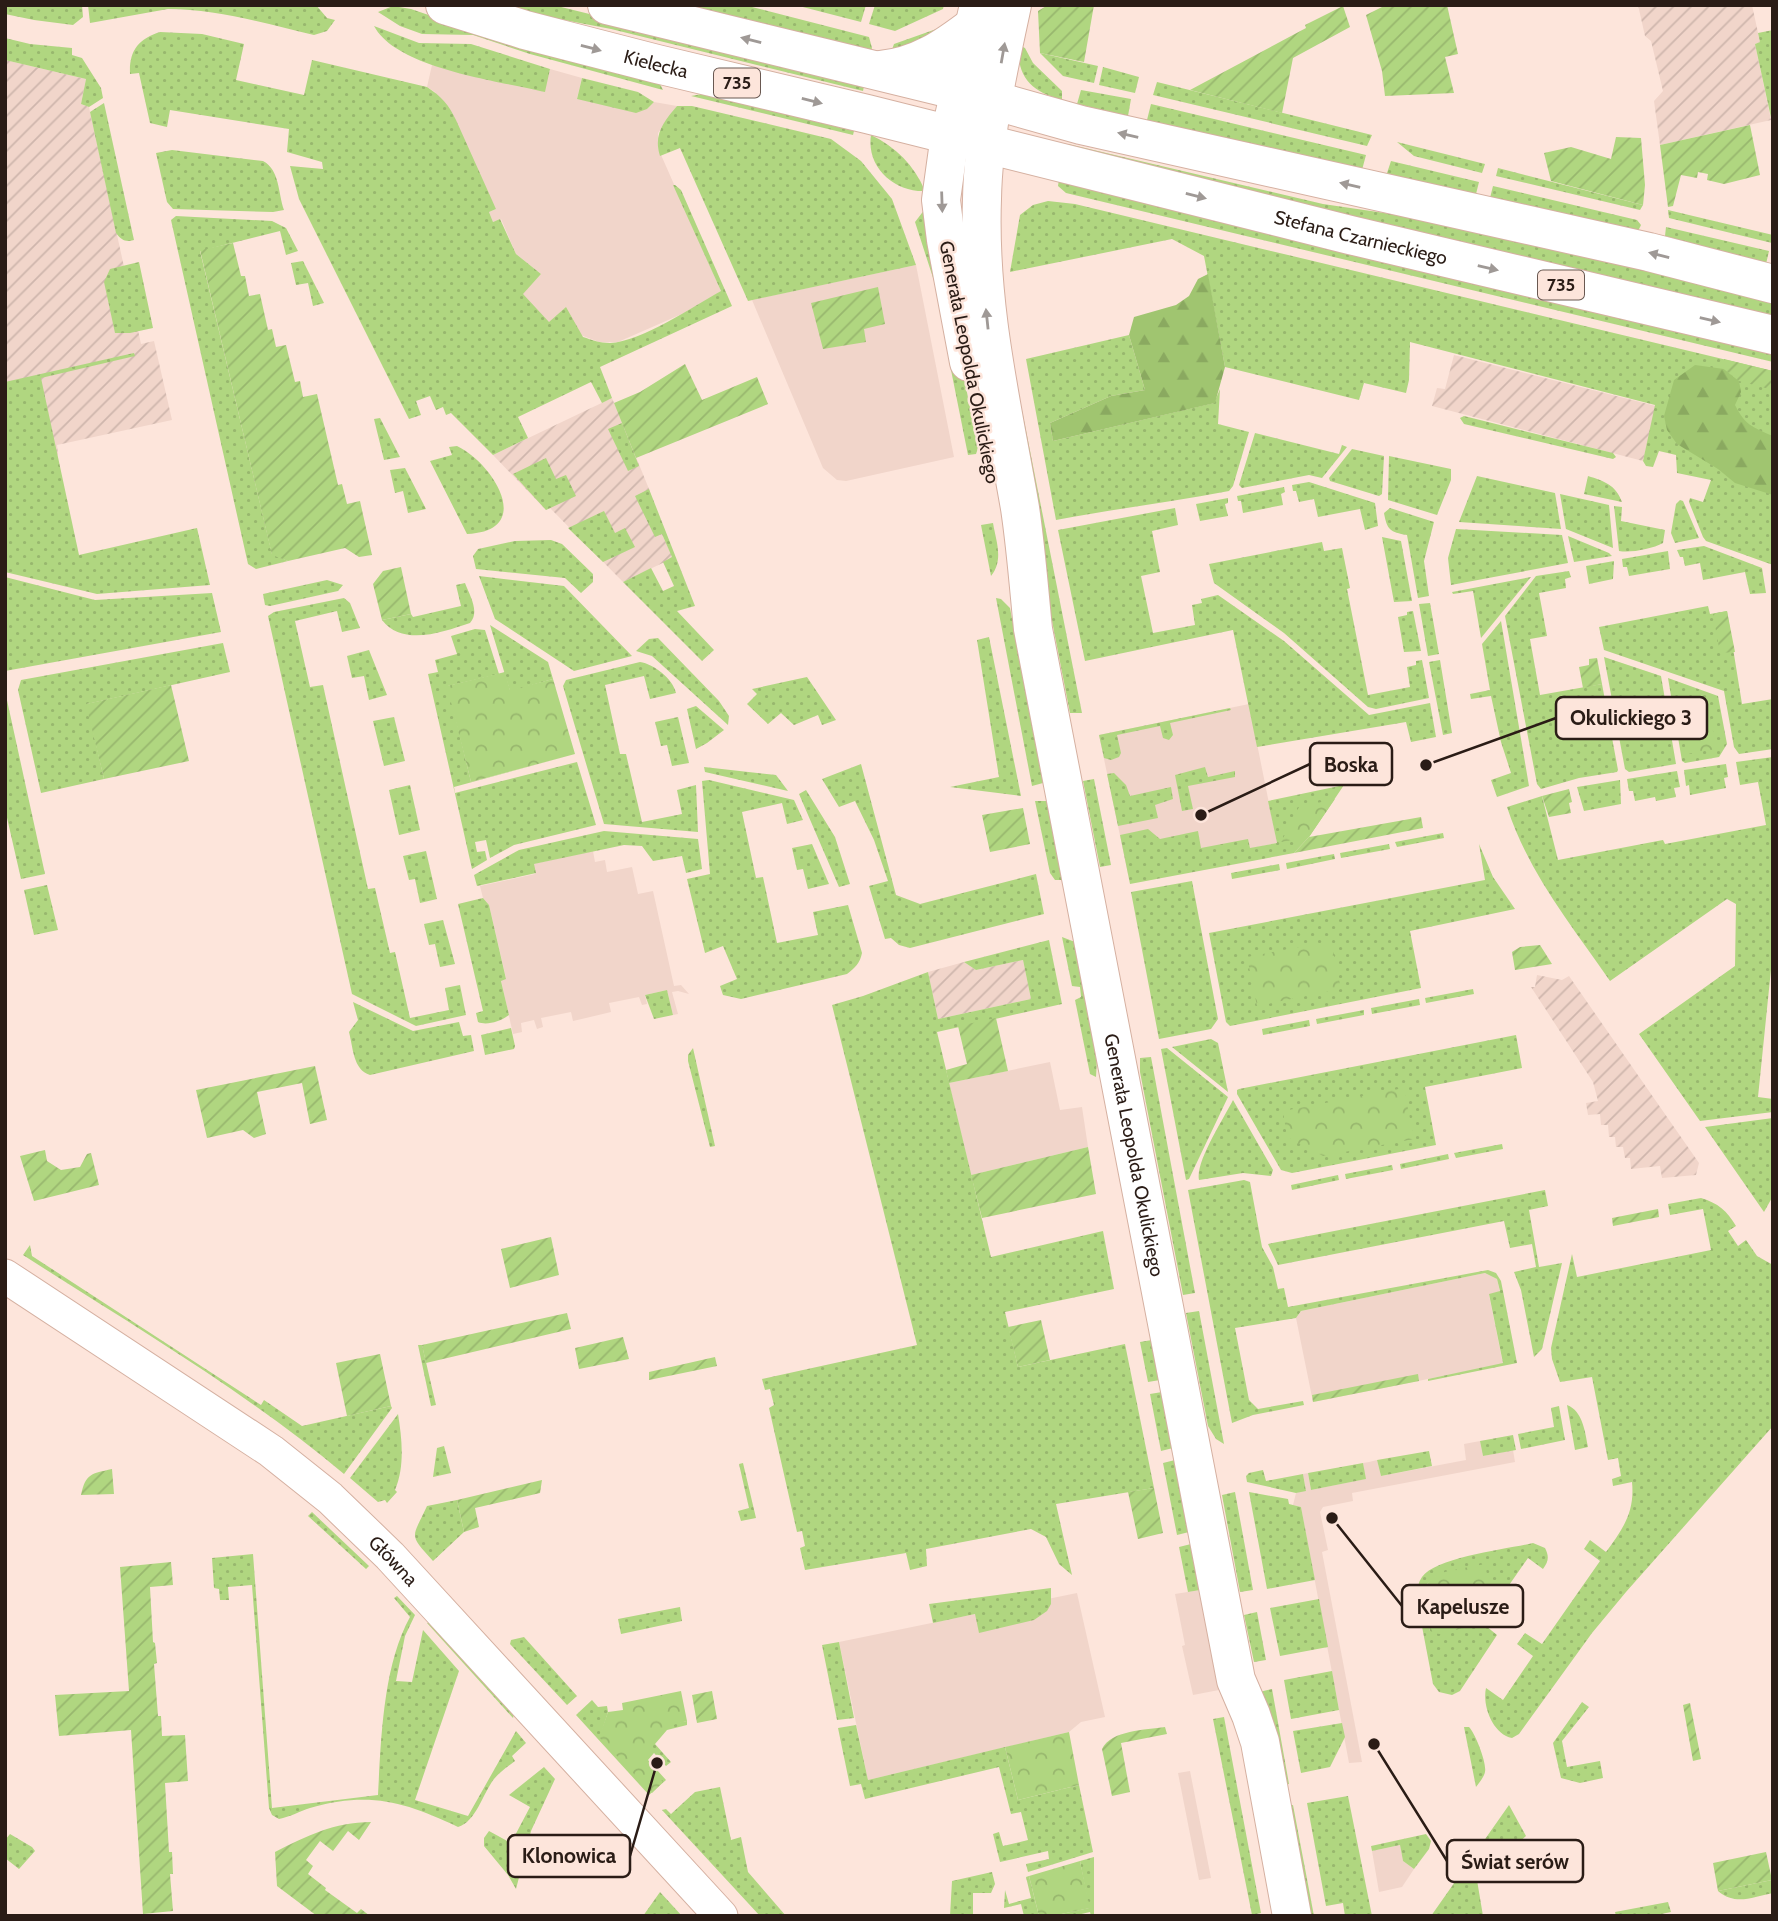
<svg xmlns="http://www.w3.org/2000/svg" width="1778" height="1921" font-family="Cabin,sans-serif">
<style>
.built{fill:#f1d5ca}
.industrial{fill:url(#industrial-furrows)}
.grass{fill:url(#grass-dots)}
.forest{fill:url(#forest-firs)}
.park{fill:url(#park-crowns)}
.garden{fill:url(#garden-furrows)}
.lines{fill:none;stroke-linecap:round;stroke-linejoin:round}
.minor-casing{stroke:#d5b0a1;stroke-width:35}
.major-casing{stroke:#d5b0a1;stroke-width:40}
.minor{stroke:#fff;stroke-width:33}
.major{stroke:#fff;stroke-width:38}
.oneway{fill:#9f9996}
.labels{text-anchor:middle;stroke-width:5;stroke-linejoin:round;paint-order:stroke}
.shield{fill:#fde5db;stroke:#695851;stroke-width:2}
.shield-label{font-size:18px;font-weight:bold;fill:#2a1c16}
.street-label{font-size:19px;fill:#2a1c16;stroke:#fde5db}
.leader{fill:none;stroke:#2a1c16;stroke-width:2.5}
.callout-dot{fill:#2a1c16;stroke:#fde5db;stroke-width:2.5}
.callout{fill:#fde5db;stroke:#2a1c16;stroke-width:2.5}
.callout-label{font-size:21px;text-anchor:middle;font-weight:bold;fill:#2a1c16}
</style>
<defs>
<pattern id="industrial-furrows" width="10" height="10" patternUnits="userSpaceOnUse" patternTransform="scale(1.75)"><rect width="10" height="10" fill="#f1d5ca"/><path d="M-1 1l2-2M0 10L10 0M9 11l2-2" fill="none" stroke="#cfb6ad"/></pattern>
<pattern id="grass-dots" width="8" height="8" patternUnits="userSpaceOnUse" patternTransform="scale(1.75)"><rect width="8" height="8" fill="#b0d680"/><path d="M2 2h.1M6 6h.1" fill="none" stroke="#98b76e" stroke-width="1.8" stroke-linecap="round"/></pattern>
<pattern id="forest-firs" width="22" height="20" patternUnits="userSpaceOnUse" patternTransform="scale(1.75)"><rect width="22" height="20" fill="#a0c570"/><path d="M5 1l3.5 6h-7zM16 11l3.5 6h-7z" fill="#8aa960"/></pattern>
<pattern id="park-crowns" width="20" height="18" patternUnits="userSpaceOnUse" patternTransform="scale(1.75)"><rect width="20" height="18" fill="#b0d680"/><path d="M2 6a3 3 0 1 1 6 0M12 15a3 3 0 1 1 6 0" fill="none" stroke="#98b76e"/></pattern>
<pattern id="garden-furrows" width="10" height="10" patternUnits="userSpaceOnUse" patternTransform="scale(1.75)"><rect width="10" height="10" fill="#b0d680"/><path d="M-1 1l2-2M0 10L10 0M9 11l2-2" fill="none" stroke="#98b76e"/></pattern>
</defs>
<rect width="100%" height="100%" fill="#fde5db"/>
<path class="built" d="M 432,65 L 544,91 L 550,69 L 582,78 L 577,98 L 647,109 L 654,102 L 677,106 L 658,133 L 658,148 L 721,291 L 691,310 L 618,342 L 599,342 L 549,323 L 522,294 L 541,274 L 516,254 L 501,219 L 493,222 L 489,212 L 496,209 L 435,92 L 427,87 Z
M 916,265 L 954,457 L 846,481 L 837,480 L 823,468 L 752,300 Z
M 1249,704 L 1277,843 L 1128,874 L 1099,735 Z
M 593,851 L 595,862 L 605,860 L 607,872 L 632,867 L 638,894 L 653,891 L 674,986 L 681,985 L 689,994 L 678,991 L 672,992 L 678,1014 L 673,1015 L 667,990 L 645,995 L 647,1004 L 642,1005 L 639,997 L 609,1003 L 611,1012 L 586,1018 L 573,1021 L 571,1012 L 541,1018 L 543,1027 L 537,1029 L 534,1020 L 521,1023 L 522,1032 L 513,1034 L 501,980 L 506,978 L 489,905 L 483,898 L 480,886 L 535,874 L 533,864 Z
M 1050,1062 L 1060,1110 L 1082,1107 L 1088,1147 L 971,1175 L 949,1083 Z
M 1485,1273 L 1497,1279 L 1500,1292 L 1489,1295 L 1503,1364 L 1313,1402 L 1296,1318 L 1301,1311 Z
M 1480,1441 L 1483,1456 L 1513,1450 L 1515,1462 L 1352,1493 L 1353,1501 L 1323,1507 L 1320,1512 L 1328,1550 L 1322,1552 L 1362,1762 L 1349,1763 L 1301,1507 L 1293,1505 L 1296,1493 L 1306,1490 L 1303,1474 L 1308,1473 L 1311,1490 L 1365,1479 L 1363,1463 L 1369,1462 L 1377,1460 L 1381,1476 L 1466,1460 L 1464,1444 Z
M 1200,1590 L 1219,1690 L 1193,1695 L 1182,1646 L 1185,1645 L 1175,1594 Z
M 1077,1593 L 1105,1717 L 1081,1722 L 1069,1732 L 868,1780 L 839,1642 Z
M 1190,1771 L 1211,1878 L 1199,1880 L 1178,1773 Z
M 1400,1845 L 1403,1861 L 1414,1869 L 1402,1887 L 1379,1892 L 1372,1851 Z"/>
<path class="industrial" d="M 1638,5 L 1752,5 L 1760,42 L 1755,44 L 1771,120 L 1660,145 L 1654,101 L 1663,91 L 1651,41 L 1645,36 Z
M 5,60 L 86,79 L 81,104 L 89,107 L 90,112 L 141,344 L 154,341 L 172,420 L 57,445 L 58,454 L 5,539 Z
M 1454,355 L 1656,406 L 1643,461 L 1432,406 L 1437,388 L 1445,389 Z
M 612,398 L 649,489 L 662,534 L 673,558 L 623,582 L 550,508 L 546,510 L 493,455 Z
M 1023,960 L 1031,999 L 938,1019 L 928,972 L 964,962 L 976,970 Z
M 1537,975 L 1562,980 L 1569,976 L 1699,1163 L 1696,1175 L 1662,1178 L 1660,1166 L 1631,1169 L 1630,1158 L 1625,1158 L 1623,1147 L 1616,1147 L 1615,1137 L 1609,1137 L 1608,1125 L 1601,1125 L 1600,1114 L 1588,1115 L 1586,1103 L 1598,1101 L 1593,1082 L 1531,987 L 1535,987 Z"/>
<path class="grass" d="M 5,5 L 82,5 L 83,17 L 73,25 L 34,20 L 5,14 Z
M 88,5 L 316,5 L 327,18 L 335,20 L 327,31 L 314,35 C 267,24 217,9 168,9 L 90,23 Z
M 486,5 L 553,5 L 865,82 L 863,91 L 611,29 Z
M 669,5 L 744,5 L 869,37 L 872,48 L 869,55 Z
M 795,5 L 866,5 L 861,22 Z
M 875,5 L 883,6 L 944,5 L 943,9 L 895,31 L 869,24 Z
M 393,6 L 411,9 L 540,53 L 660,84 L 663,90 L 530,54 L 473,35 L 422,34 L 400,26 L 378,12 Z
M 374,26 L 419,43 L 471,44 L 550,69 L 545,92 C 500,81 397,69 374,26 Z
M 942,27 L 889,58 L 894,44 Z
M 1773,30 L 1773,127 L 1755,44 L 1760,42 L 1758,33 Z
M 160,32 L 202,34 L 244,44 L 236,80 L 304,95 L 312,60 L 427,87 C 441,96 449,105 456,120 L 496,209 L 489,212 L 493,222 L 500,219 L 516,254 L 541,274 L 523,294 L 549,322 L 566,307 L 583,337 C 592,340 600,343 610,343 C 641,342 694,306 721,291 L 673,185 L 675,185 L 681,190 L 732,306 L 600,367 L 612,398 L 602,403 L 591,382 L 518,417 L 528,438 L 493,455 L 451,413 L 446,415 L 443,407 L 436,410 L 430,396 L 416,401 L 421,415 L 409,419 L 299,199 L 290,166 L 323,169 L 322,162 L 287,152 L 289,129 L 170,110 L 167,127 L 150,123 L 139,73 L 130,74 C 129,51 138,39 160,32 Z
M 5,38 L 30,44 L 72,48 L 72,55 L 82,58 L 101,88 L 103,98 L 89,107 L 81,104 L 86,79 L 5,60 Z
M 1019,45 L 1025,48 L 1033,63 L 1062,91 L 1062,100 C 1032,92 1016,77 1019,45 Z
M 1040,53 L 1098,66 L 1094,83 L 1063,76 Z
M 1103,67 L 1139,77 L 1135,93 L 1099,85 Z
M 582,78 L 638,92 L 654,102 L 647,109 L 636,113 L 577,99 Z
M 1157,82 L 1372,135 L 1367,146 L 1153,95 Z
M 1081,90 L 1131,99 L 1128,116 L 1077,104 Z
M 702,94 L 854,131 L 853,135 L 691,96 Z
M 104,103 L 134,240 C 126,242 122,241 116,233 L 90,112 Z
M 1151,104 L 1366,155 L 1362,170 L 1147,120 Z
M 677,106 L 692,106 L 831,139 L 861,161 L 892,199 L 916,265 L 748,301 L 680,148 L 660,156 C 653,135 664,121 677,106 Z
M 871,135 C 896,147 914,165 925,191 C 894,192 866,167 871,135 Z
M 1397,142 L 1485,164 L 1482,173 L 1414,156 Z
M 1068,144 L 1323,204 L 1412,217 L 1773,298 L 1773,322 L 1066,153 Z
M 172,150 L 263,161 C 280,170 278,193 284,210 L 273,212 L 173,209 L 167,202 L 156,153 Z
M 1391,161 L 1479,182 L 1475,198 L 1386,176 Z
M 1498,168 L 1643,205 L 1640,210 L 1496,176 Z
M 1059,179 L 1773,349 L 1773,362 L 1066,193 L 1058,186 Z
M 1493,186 L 1637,220 L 1641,225 L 1637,233 L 1489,202 Z
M 1048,201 L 1075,204 L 1773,371 L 1773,565 L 1706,541 L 1703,537 L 1689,502 L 1690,498 L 1703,502 L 1711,480 L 1677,473 L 1676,455 L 1659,451 L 1653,467 L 1646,466 L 1643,461 L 1655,405 L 1410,342 L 1409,380 L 1406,393 L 1364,383 L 1359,400 L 1225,367 L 1204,256 L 1172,239 L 1010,272 L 1020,215 L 1033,205 Z
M 925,209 L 935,284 L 915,222 Z
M 1668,210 L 1773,235 L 1772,243 L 1669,218 Z
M 176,216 L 272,221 L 286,228 L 298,251 L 286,255 L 280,231 L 200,251 L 272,554 L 288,561 L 256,569 L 248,564 L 171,220 Z
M 1666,227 L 1769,251 L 1766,264 L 1665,236 Z
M 303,261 L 324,303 L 313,306 L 308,283 L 296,285 L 291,263 Z
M 139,262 L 153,328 L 130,333 L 115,333 L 104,282 L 110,269 Z
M 1129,335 L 1145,390 L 1111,396 L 1050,423 L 1053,441 L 1214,403 L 1220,389 L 1218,424 L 1249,432 L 1233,486 L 1229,491 C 1171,502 1114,509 1056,520 L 1026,359 Z
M 959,352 L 978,448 L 976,454 L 968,455 L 948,355 Z
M 134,353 L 135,356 L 41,378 L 79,555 L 197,528 L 210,585 L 97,594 L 5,572 L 5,382 Z
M 1015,375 L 1082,713 L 1070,713 L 1011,411 Z
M 1464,416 L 1613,453 L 1616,457 L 1613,459 L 1464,424 L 1460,418 Z
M 380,418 L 400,457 L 384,460 L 374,419 Z
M 622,423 L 639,466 L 628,471 L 608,429 Z
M 1255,433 L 1339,454 L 1342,445 L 1347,447 L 1322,478 L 1309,475 L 1242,488 L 1239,485 Z
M 457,446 C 493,463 536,531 467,534 L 430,461 L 452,455 L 449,447 Z
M 1352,449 L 1384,456 L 1382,494 L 1379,496 L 1330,481 L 1329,478 Z
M 1389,456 L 1451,469 L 1451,480 L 1437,515 L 1388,500 Z
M 546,458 L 556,479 L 566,475 L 576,496 L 546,510 L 513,474 Z
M 405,468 L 426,509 L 408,513 L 403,491 L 395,493 L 390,470 Z
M 1477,476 L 1555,493 L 1561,529 L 1459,522 Z
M 1588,476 C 1604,481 1616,485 1622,502 L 1584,494 Z
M 1309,482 L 1375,503 L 1378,526 L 1365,530 L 1360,509 L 1318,517 L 1314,499 L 1299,502 L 1296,491 L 1293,491 L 1292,485 Z
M 1284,487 L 1285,492 L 1281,494 L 1283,505 L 1243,513 L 1241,501 L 1238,501 L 1237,496 Z
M 649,489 L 695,606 L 677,611 L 714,650 L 702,661 L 623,582 L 651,568 L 663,591 L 674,586 L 663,562 L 672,557 L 662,534 L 655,537 L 635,496 Z
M 1560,494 L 1609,505 L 1613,548 L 1566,529 Z
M 1228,498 L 1228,503 L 1225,504 L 1228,516 L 1200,521 L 1196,504 Z
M 1680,500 L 1683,501 L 1699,538 L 1675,543 L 1671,533 L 1676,504 Z
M 1614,506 L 1622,507 L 1621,521 L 1665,530 L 1663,543 C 1652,549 1631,553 1619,551 Z
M 1175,508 L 1178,525 L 1152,531 L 1160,572 L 1141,576 L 1153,633 L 1195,625 L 1192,605 L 1202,603 L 1201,599 L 1218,595 L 1284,641 L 1369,715 L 1430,703 L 1436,737 L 1411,742 L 1406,722 L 1257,747 L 1233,630 L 1085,661 L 1058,530 Z
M 1390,508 L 1434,522 L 1424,561 L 1429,596 L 1418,598 L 1407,535 C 1390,532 1387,530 1384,513 Z
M 604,511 L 615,533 L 625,528 L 635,547 L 603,562 L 568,528 Z
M 993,523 C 996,541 1004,560 991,576 L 981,525 Z
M 1456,529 L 1562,535 L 1568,563 L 1451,585 L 1448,558 Z
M 1568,536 L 1609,553 L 1612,556 L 1574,562 Z
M 1382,537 L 1401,541 L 1412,601 L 1394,602 Z
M 551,540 L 562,544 L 593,574 L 593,582 L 581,593 L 565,578 L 476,569 L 473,556 L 478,549 L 515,541 Z
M 1322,542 L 1324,551 L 1342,548 L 1350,588 L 1347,589 L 1368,695 L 1410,687 L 1407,667 L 1416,665 L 1416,661 L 1422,660 L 1429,698 L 1376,709 L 1368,707 L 1284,633 L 1214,583 L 1209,564 Z
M 1704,546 L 1762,568 L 1766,593 L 1750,594 L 1745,572 L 1703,580 L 1700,563 L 1685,566 L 1683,557 L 1680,557 L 1677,550 Z
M 1668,551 L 1670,569 L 1629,576 L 1627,567 L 1623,567 L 1622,559 Z
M 1614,561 L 1613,579 L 1589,584 L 1586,566 Z
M 1569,571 L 1571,577 L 1565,579 L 1566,588 L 1539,593 L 1547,636 L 1530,639 L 1540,695 L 1602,684 L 1618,770 L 1617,772 L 1579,778 L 1541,789 L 1537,784 L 1505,616 L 1536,576 Z
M 479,576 L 564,586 L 632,656 L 574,671 L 495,619 Z
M 5,577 L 95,600 L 212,593 L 221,632 L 5,671 Z
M 1531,577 L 1481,638 L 1473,591 L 1453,594 L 1452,592 Z
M 327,580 L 343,585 L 338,591 L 270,606 L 265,605 L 263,594 Z
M 465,583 C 470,596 480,612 470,623 C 443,632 403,647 382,620 L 411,614 L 413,617 L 461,606 L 456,585 Z
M 344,598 L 350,603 L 360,628 L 342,632 L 337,611 L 295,621 L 310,687 L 323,685 L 368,889 L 375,888 L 390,953 L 395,952 L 410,1018 L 449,1010 L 445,988 L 460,985 L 466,1015 L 416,1026 L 352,994 L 268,616 L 274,612 Z
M 996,598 L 1001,599 L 1010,608 L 1043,783 L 1032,786 Z
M 1430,603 L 1439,654 L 1428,656 L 1419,604 Z
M 1708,606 L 1710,614 L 1727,611 L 1742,704 L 1773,699 L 1773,749 L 1739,754 L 1734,747 L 1724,691 L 1604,650 L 1599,627 Z
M 1413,611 L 1421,651 L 1404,652 L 1398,617 L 1407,615 L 1407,612 Z
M 1501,621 L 1529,786 L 1497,797 L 1491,780 L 1511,773 L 1501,742 L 1491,696 L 1471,699 L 1470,694 L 1490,690 L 1482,644 Z
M 490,625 L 548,662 L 553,679 L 510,691 Z
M 475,629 L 485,630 L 499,674 L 448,686 L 471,782 L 575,754 L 454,787 L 455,793 L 577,762 L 596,825 L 514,845 L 490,858 L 486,840 L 475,842 L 477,852 L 485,851 L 487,860 L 472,869 L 428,674 L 438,672 L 435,660 L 457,654 L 451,636 Z
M 989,637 L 1021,796 L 950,787 L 999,777 L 977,640 Z
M 658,638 L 719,701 L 729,716 L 728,725 L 652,656 L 636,651 L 649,639 Z
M 223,643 L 230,672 L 87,704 L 104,779 L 41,793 L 18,690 L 21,680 Z
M 369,650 L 387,695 L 369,700 L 364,676 L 352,678 L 347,656 Z
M 1604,657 L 1661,676 L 1676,764 L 1629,772 L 1625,769 Z
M 1440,660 L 1452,733 L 1443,735 L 1429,662 Z
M 640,662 C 654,664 673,679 676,693 L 650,699 L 644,676 L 605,685 L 620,754 L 626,754 L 642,822 L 682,814 L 677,790 L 696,785 L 698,832 L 604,824 L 563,686 L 566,680 Z
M 807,677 L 836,720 L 822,725 L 818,715 L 794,725 L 781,713 L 768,724 L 747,704 L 757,694 L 752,689 Z
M 1668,678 L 1718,696 L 1727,744 L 1719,757 L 1685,763 L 1682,761 Z
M 5,691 L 45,874 L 21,879 L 5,809 Z
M 696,706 L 724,730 L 707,743 L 696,749 L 687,709 Z
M 1230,708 L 1231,710 L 1170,723 L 1173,735 L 1169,740 L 1163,738 L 1160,726 L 1117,735 L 1121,753 L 1119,757 L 1111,760 L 1104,758 L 1099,735 Z
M 394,717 L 405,761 L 384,766 L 373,721 Z
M 678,717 L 689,763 L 672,766 L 667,745 L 661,746 L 655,722 Z
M 1773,757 L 1773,950 L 1758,1097 L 1773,1099 L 1773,1112 L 1700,1121 L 1639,1034 L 1735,966 L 1736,904 L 1727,899 L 1610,981 C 1571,924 1529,874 1507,807 L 1542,796 L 1558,860 L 1663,840 L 1665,844 L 1766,825 L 1758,782 L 1740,785 L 1736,762 Z
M 861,764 L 896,895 L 920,904 L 1036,874 L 1044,914 L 910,948 L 899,945 L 891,938 L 885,939 L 869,886 L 888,881 L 874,840 L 855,801 L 839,807 L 822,779 Z
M 1726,764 L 1728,777 L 1724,778 L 1726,788 L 1690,795 L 1689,785 L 1686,786 L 1684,770 Z
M 704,767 L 776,775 L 788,791 L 705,772 Z
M 1205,767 L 1208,777 L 1235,771 L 1235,777 L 1188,786 L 1193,809 L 1182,811 L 1175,775 Z
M 1677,771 L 1680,787 L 1674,788 L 1676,797 L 1656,801 L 1655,797 L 1635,801 L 1633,791 L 1629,791 L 1627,779 Z
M 1114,773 L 1126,785 L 1130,796 L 1171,787 L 1173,799 L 1155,805 L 1158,818 L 1118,826 L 1107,774 Z
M 1094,779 L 1111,865 L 1100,867 L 1083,781 Z
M 709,780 L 794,800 L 803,820 L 787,824 L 782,803 L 742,812 L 756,878 L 763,877 L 777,943 L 818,935 L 813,912 L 848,905 L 862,953 C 860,963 855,968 847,974 L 741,999 L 723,995 L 720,986 L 737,979 L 723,946 L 705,953 L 687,879 L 710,874 L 702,781 Z
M 1620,780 L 1621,804 L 1584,811 L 1577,787 Z
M 410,785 L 420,830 L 399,835 L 389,790 Z
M 1344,785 L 1309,837 L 1294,853 L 1130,884 L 1120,835 L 1148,829 L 1160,839 L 1198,831 L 1201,848 L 1248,839 L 1250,848 L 1277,843 L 1268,801 Z
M 806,790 L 835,837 L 850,884 L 839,887 L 799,794 Z
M 1035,801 L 1047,801 L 1062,880 L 1055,880 L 1050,873 Z
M 604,831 L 698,839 L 702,869 L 686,873 L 682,856 L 653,861 L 642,846 L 624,845 L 534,864 L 536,873 L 477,886 L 474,875 L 519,850 Z
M 1443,833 L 1444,838 L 1397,847 L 1395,842 Z
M 812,844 L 829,884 L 808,889 L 803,869 L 797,870 L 792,848 Z
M 1389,844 L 1390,849 L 1341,858 L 1340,853 Z
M 1479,844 L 1493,877 L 1515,909 L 1410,931 L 1421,988 L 1230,1026 L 1226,1022 L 1209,933 L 1485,880 Z
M 426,851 L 437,899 L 420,903 L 415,879 L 409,880 L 403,856 Z
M 1334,854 L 1335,859 L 1287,869 L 1286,863 Z
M 1279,864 L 1280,870 L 1232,879 L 1231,873 Z
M 1192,881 L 1218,1019 L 1211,1029 L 1159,1039 L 1131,892 Z
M 47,885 L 58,930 L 34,935 L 24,890 Z
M 483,898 L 489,905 L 506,979 L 501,981 L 509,1015 C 501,1021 487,1026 478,1022 L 476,1013 L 483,1011 L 458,904 Z
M 443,920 L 455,964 L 440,967 L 435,944 L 429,945 L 424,924 Z
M 1062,937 L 1075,942 L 1097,1059 L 1096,1077 L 1090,1074 L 1075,1000 L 1081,997 L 1080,987 L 1072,986 Z
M 1049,940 L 1062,1004 L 937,1032 L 991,1257 L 1103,1231 L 1114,1289 L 1005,1312 L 1018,1367 L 1125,1344 L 1154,1488 L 1056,1504 L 1072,1575 L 1059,1564 L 1046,1537 L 1031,1529 L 926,1549 L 927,1566 L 910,1570 L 906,1553 L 805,1570 L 800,1548 L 805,1546 L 802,1531 L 797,1532 L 769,1408 L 774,1405 L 770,1389 L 765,1390 L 762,1379 L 917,1345 L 832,1005 L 863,996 L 928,972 L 938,1019 L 1031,999 L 1023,960 L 976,970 L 964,962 Z
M 1473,989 L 1474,994 L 1426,1003 L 1425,998 Z
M 667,990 L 673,1015 L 654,1019 L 645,995 Z
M 1419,999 L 1420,1005 L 1372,1014 L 1371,1008 Z
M 353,1002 L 413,1031 L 459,1022 L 463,1036 L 471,1035 L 474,1051 L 370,1075 C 353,1070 353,1047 349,1032 L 358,1020 Z
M 1364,1010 L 1364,1015 L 1317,1024 L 1316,1019 Z
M 1309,1020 L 1310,1026 L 1263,1035 L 1262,1029 Z
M 511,1028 L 515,1046 L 514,1049 L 485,1055 L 481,1035 Z
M 1516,1035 L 1522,1068 L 1425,1087 L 1436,1145 L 1292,1173 L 1281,1170 L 1237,1094 L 1237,1090 L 1239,1089 Z
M 1211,1039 L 1218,1043 L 1228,1092 L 1172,1047 Z
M 693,1048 L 715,1146 L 710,1147 L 688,1061 L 688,1055 Z
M 1167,1048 L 1228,1097 L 1189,1179 L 1186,1180 L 1161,1049 Z
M 1151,1057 L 1195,1293 L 1183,1295 L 1140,1072 L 1140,1058 Z
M 1233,1100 L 1273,1170 L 1271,1176 L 1243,1173 L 1199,1180 C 1195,1162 1224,1118 1233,1100 Z
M 1773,1118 L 1773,1196 L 1764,1212 L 1705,1127 Z
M 1502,1144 L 1503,1149 L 1456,1158 L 1454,1153 Z
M 1448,1154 L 1449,1159 L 1401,1169 L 1400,1164 Z
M 1392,1165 L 1393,1170 L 1346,1179 L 1345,1174 Z
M 1338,1175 L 1339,1180 L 1292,1190 L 1291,1185 Z
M 1244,1180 L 1250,1182 L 1262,1247 L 1273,1267 L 1278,1289 L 1284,1288 L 1288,1307 L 1488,1270 L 1496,1273 L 1501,1281 L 1517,1363 L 1428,1381 L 1428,1379 L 1503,1363 L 1489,1294 L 1500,1291 L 1497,1279 L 1485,1273 L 1301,1311 L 1296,1318 L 1235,1328 L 1249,1400 L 1258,1409 L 1303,1401 L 1304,1405 L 1253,1415 L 1232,1423 L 1188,1190 Z
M 1545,1190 L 1548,1206 L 1529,1210 L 1539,1267 L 1562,1263 L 1542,1349 L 1534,1357 L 1521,1290 L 1514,1272 L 1536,1267 L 1532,1244 L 1510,1248 L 1504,1221 L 1278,1265 L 1268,1244 Z
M 1701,1198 C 1718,1203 1727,1211 1736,1226 L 1728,1231 L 1738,1246 L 1746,1240 L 1757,1256 L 1773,1265 L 1773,1426 L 1626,1592 L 1592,1633 L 1519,1734 L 1512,1738 C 1493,1734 1482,1706 1486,1688 L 1503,1700 L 1533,1656 L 1517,1644 L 1525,1633 L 1542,1644 L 1600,1561 L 1584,1549 L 1590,1540 L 1606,1552 C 1623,1529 1635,1512 1632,1482 L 1613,1486 L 1612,1479 L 1621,1476 L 1618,1458 L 1608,1460 L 1592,1377 L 1560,1382 L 1552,1359 L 1551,1348 L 1572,1254 L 1577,1277 L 1711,1250 L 1703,1209 L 1670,1215 L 1668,1204 Z
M 30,1245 L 32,1256 L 261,1405 L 264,1400 L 302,1426 L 391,1406 L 392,1408 L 344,1474 C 245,1391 132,1325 23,1255 Z
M 1199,1311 L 1224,1444 L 1216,1439 L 1208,1426 L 1186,1313 Z
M 1152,1340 L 1160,1380 L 1148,1382 L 1140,1342 Z
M 418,1345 L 422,1345 L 436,1405 L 431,1406 Z
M 1162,1392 L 1173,1448 L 1161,1451 L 1150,1394 Z
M 1567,1405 C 1583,1411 1585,1432 1588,1447 L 1575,1450 Z
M 1559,1406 L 1565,1440 L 1521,1449 L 1518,1434 L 1554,1427 L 1551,1408 Z
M 398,1414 C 402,1439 405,1466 395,1490 L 397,1492 L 387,1503 L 385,1500 L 378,1502 L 350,1478 Z
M 1513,1435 L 1516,1450 L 1483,1456 L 1480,1441 Z
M 444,1446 L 451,1473 L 433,1477 L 437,1448 Z
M 1429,1451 L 1432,1466 L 1381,1476 L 1377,1460 Z
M 1175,1460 L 1189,1532 L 1177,1535 L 1163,1463 Z
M 743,1463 L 756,1518 L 741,1521 L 738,1511 L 749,1508 L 739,1464 Z
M 1363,1463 L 1366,1479 L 1311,1490 L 1308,1473 Z
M 1263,1470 L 1266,1481 L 1303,1474 L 1306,1491 L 1296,1493 L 1247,1482 L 1246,1476 L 1249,1473 Z
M 1235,1492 L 1253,1590 L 1240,1592 L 1222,1495 Z
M 1249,1492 L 1288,1499 L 1289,1504 L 1301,1507 L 1315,1580 L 1267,1589 Z
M 457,1500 L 464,1532 L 433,1561 C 408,1533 412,1539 427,1506 Z
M 312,1512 L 369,1566 L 366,1569 L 308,1516 Z
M 1533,1543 L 1545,1548 C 1549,1556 1549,1561 1543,1569 L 1528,1558 L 1498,1601 L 1513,1612 L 1508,1619 L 1496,1611 L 1486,1626 L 1497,1635 L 1460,1691 L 1452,1695 L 1439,1692 L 1433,1684 L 1420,1616 L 1426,1615 L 1430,1631 L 1436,1576 L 1425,1586 L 1425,1608 L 1419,1610 C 1417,1598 1415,1587 1422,1577 C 1436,1557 1508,1549 1533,1543 Z
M 1191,1544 L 1200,1590 L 1188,1592 L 1179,1547 Z
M 253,1554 L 272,1808 L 378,1795 C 381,1739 383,1666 410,1617 L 394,1598 L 397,1596 L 415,1615 L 405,1636 L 396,1681 L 412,1682 L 423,1630 L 459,1671 L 415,1800 L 468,1816 L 516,1731 L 526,1743 L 512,1756 L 515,1761 C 507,1767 500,1772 494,1779 C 483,1793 476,1822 458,1827 C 405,1802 370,1791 310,1808 C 300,1811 290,1817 279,1819 L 272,1815 L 269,1808 L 252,1585 L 228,1587 L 229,1600 L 220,1600 L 219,1589 L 214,1588 L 212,1558 Z
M 1051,1588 L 1051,1604 L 1047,1611 L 1034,1620 L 979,1633 L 975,1614 L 933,1623 L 929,1604 Z
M 1319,1599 L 1328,1647 L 1280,1656 L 1270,1608 Z
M 680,1607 L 682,1621 L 621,1634 L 618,1619 Z
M 1257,1612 L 1266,1660 L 1254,1662 L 1244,1615 Z
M 433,1622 L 515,1711 L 513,1718 L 427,1623 Z
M 524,1637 L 577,1696 L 567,1705 L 510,1644 L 511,1640 Z
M 839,1642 L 854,1718 L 837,1720 L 822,1645 Z
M 1332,1671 L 1339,1710 L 1291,1719 L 1284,1680 Z
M 1272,1689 L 1289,1784 L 1277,1786 L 1259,1692 Z
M 592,1700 L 598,1707 L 607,1706 L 608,1712 L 600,1737 L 687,1721 L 687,1725 L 667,1730 L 655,1744 L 671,1762 L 666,1766 L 654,1753 L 648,1760 L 666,1780 L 649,1795 L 576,1715 Z
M 1582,1702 L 1589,1707 L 1562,1741 L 1567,1767 L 1600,1761 L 1603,1778 L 1580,1783 L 1561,1778 L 1553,1743 Z
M 1224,1717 L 1261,1913 L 1252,1915 L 1213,1719 Z
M 1342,1723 L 1345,1737 L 1330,1767 L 1301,1773 L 1293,1731 Z
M 856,1725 L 868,1780 L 1005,1747 L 1018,1800 L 1079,1785 L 1093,1852 L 1028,1872 L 1026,1864 L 1049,1859 L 1048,1851 L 1000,1862 L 993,1834 L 999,1832 L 1003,1846 L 1028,1840 L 1021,1812 L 1011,1814 L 999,1767 L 865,1799 L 861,1784 L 850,1786 L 838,1728 Z
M 1464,1727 L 1469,1727 C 1475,1733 1487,1763 1485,1772 C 1484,1777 1479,1783 1476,1787 Z
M 544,1767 L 555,1779 L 531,1831 L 516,1889 L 508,1875 L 484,1846 L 484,1838 L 489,1831 L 511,1843 L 530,1807 L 509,1795 Z
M 720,1787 L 731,1840 L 741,1837 L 748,1872 L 786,1916 L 760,1916 L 662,1810 L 666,1809 L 671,1814 L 695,1792 Z
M 1348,1796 L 1372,1916 L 1345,1916 L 1343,1903 L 1326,1906 L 1307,1803 Z
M 1293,1805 L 1314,1916 L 1302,1916 L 1281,1807 Z
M 1509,1805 L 1526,1836 L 1477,1880 L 1483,1916 L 1431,1916 Z
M 10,1834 L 32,1847 L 35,1851 L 19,1869 L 5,1858 L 5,1840 Z
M 1426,1834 L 1431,1841 L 1429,1849 L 1414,1869 L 1403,1861 L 1400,1845 L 1372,1851 L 1371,1846 Z
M 1094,1857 L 1094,1916 L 1091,1916 L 1090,1912 L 1073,1916 L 1052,1916 L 1089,1908 L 1080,1861 Z
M 992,1872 L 995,1884 L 991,1893 L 973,1893 L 973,1916 L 950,1916 L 952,1881 Z
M 1029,1876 L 1039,1916 L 1024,1916 L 1021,1904 L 1004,1908 L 1005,1890 L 1009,1904 L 1031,1898 L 1026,1877 Z
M 1772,1880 L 1773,1893 C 1752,1897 1736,1906 1718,1891 Z
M 660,1892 L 682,1916 L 643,1916 Z
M 1668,1902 L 1671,1912 L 1652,1916 L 1616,1916 L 1615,1912 Z"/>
<path class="forest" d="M 1208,274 L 1225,367 L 1215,403 L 1053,441 L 1050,423 L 1111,396 L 1145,390 L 1129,335 L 1134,317 L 1176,305 L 1189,296 L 1198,279 Z
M 1695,365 L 1724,369 L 1739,381 L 1741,392 L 1735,405 C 1745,425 1752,427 1773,436 L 1773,495 L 1735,483 L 1718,469 L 1677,444 L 1667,430 L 1664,416 L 1674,380 Z"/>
<path class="park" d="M 505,672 L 510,690 L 553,679 L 575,754 L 471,782 L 447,686 Z
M 1711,719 L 1716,749 L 1687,754 L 1681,724 Z
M 1335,799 L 1309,837 L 1281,842 L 1299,807 Z
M 1331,941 L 1341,989 L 1257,1006 L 1247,957 Z
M 1404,1088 L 1414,1139 L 1323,1156 L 1287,1137 L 1283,1111 Z
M 1485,1564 L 1492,1600 L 1472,1626 L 1439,1634 L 1430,1631 C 1416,1569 1431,1575 1485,1564 Z
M 681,1691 L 687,1721 L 665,1727 L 651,1742 L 654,1750 L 644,1760 L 663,1782 L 652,1793 L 599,1737 L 608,1712 L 623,1710 L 622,1703 Z
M 1069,1732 L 1079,1785 L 1018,1800 L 1005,1747 Z
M 1080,1861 L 1090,1908 L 1052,1916 L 1039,1916 L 1029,1876 Z"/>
<path class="garden" d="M 1048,5 L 1094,5 L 1084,62 L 1040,53 L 1038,11 Z
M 1386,5 L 1447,5 L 1458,54 L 1445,57 L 1454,93 L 1385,96 L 1382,71 L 1366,15 Z
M 1343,6 L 1350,27 L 1293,58 L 1282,113 L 1190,90 L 1306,28 L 1305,25 Z
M 1750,125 L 1760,175 L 1724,184 L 1707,180 L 1708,174 L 1698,172 L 1697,178 L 1681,175 L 1673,206 L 1668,207 L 1660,145 Z
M 1616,137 L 1641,138 L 1645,185 L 1643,205 L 1551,181 L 1544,153 L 1571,147 L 1611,159 Z
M 233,243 L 241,276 L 245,276 L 249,296 L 260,294 L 268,330 L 272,329 L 276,347 L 286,345 L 295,382 L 300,381 L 303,397 L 317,394 L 338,485 L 342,484 L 347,504 L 360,501 L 372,555 L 359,557 L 345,548 L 288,561 L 272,555 L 200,250 Z
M 878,287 L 885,324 L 864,329 L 866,342 L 823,349 L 811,303 Z
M 1724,359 L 1773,371 L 1773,390 L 1739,381 L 1724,369 Z
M 685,364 L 702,400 L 757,377 L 768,404 L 636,458 L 614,403 L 640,392 Z
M 401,567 L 411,614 L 382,620 L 373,584 L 383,571 Z
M 1727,611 L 1735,652 L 1720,653 L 1713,614 Z
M 1597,658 L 1602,684 L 1583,688 L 1579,667 L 1589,665 L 1589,659 Z
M 171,685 L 189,761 L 104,779 L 86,704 Z
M 1569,789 L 1572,802 L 1569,803 L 1571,813 L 1549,817 L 1542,796 Z
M 1023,808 L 1030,844 L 990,852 L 982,815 Z
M 1421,817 L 1423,828 L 1294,853 L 1309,837 Z
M 1540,945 L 1552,964 L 1515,970 L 1512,952 L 1520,947 Z
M 996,1018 L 1008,1071 L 949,1083 L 946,1070 L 967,1064 L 958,1026 Z
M 315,1066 L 327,1120 L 310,1124 L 302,1083 L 257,1092 L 266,1134 L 254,1138 L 243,1130 L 207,1138 L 196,1090 Z
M 1088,1147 L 1096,1194 L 982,1218 L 971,1175 Z
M 45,1150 L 47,1161 L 61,1170 L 80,1167 L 87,1154 L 91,1153 L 99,1185 L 34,1201 L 20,1156 Z
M 1658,1209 L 1659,1217 L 1613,1226 L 1612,1218 Z
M 551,1237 L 559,1275 L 510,1288 L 501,1249 Z
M 567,1313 L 571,1329 L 426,1363 L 422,1345 Z
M 1041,1320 L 1050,1360 L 1018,1367 L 1008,1327 Z
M 623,1337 L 629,1359 L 579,1369 L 575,1348 Z
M 380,1354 L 391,1406 L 347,1416 L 336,1363 Z
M 715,1357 L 717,1366 L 649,1380 L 649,1372 Z
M 1418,1374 L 1419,1381 L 1313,1402 L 1312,1395 Z
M 112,1469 L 114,1494 L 81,1495 C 86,1473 91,1474 112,1469 Z
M 542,1480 L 540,1493 L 475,1508 L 479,1527 L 464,1532 L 457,1500 Z
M 1154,1488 L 1163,1533 L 1138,1539 L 1128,1492 Z
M 171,1562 L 173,1585 L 150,1587 L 153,1642 L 155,1643 L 157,1663 L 154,1664 L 158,1716 L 161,1716 L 162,1736 L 185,1735 L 188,1781 L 165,1783 L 169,1852 L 172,1852 L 173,1874 L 170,1874 L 173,1911 L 143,1914 L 131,1730 L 59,1736 L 55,1695 L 129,1691 L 120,1567 Z
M 712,1691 L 717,1719 L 697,1723 L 692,1695 Z
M 1690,1703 L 1701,1759 L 1693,1761 L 1683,1705 Z
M 1165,1727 L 1167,1734 L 1121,1743 L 1130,1792 L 1112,1796 L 1102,1749 C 1111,1730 1146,1730 1165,1727 Z
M 371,1822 L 359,1840 L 348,1831 L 333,1851 L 320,1841 L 306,1860 L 313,1866 L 308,1874 L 326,1888 L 325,1890 L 357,1913 L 361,1909 L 370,1916 L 372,1914 L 375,1916 L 317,1916 L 277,1886 L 275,1852 C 307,1836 334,1822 371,1822 Z
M 1766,1852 L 1772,1880 L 1718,1891 L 1713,1863 Z"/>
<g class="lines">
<defs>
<g id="minor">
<path id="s1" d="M 5,1276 L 271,1451 L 330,1498 L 390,1556 L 721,1916"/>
</g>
<g id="major">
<path id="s2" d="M 445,5 L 525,30 L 657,64 L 867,114 L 1350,235 L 1773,335"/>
<path d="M 607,5 L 960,91 L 1081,125 L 1649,252 L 1773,284"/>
<path id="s3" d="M 1012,5 C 999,65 983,137 982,199 C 978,305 1002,404 1020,508 C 1026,548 1029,589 1033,629 L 1236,1680 L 1251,1715 L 1260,1742 L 1292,1916"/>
<path d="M 881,70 C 919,66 945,48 975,25"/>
<path d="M 969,362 L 946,240 L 941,200 L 950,135 L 979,5"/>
</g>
</defs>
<use href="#minor" class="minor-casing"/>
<use href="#major" class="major-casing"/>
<use href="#minor" class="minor"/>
<use href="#major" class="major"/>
</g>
<defs><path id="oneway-solid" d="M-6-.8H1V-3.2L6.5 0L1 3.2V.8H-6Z" transform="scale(1.75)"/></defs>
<g class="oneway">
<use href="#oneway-solid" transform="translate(751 40) rotate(-166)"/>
<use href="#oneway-solid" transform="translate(591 48) rotate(15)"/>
<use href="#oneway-solid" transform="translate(1003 53) rotate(-80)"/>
<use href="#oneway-solid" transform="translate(812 101) rotate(14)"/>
<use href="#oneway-solid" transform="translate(1128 135) rotate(-167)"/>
<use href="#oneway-solid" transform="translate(1350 185) rotate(-167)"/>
<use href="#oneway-solid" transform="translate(1196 196) rotate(14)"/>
<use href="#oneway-solid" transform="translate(942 202) rotate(88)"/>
<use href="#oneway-solid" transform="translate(1659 255) rotate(-166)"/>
<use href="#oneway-solid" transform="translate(1488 268) rotate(13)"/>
<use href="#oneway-solid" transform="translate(987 319) rotate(-96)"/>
<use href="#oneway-solid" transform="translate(1710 320) rotate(13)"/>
</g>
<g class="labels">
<g class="shield">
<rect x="714" y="68.5" width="46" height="29" rx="5"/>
<rect x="1538" y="270.5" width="46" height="29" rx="5"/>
</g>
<g class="shield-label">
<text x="737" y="89">735</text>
<text x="1561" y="291">735</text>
</g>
<g class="street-label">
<text dy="7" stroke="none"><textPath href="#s2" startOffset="219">Kielecka</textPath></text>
<text dy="7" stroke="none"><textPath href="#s2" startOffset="945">Stefana Czarnieckiego</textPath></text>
<text transform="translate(970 362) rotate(79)" y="7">Generała Leopolda Okulickiego</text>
<text dy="7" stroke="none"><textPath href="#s3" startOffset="1166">Generała Leopolda Okulickiego</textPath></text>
<text dy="7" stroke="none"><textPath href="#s1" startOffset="483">Główna</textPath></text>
</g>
</g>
<path class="leader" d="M1426 765L1556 718M1201 815L1310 764M1332 1518L1402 1606M657 1763L630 1856M1374 1744L1447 1861"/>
<g class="callout-dot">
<circle cx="1426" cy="765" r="7"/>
<circle cx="1201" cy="815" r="7"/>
<circle cx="1332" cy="1518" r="7"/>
<circle cx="657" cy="1763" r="7"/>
<circle cx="1374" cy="1744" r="7"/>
</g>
<g class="callout">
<rect x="1556" y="697" width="151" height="42" rx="7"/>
<rect x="1310" y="743" width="82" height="42" rx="7"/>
<rect x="1402" y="1585" width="121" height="42" rx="7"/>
<rect x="508" y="1835" width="122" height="42" rx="7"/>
<rect x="1447" y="1840" width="136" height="42" rx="7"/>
</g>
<g class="callout-label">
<text x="1631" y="725">Okulickiego 3</text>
<text x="1351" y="772">Boska</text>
<text x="1463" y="1614">Kapelusze</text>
<text x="569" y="1863">Klonowica</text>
<text x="1515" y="1869">Świat serów</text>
</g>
<rect width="1778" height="1921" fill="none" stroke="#2a1c16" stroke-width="14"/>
</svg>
